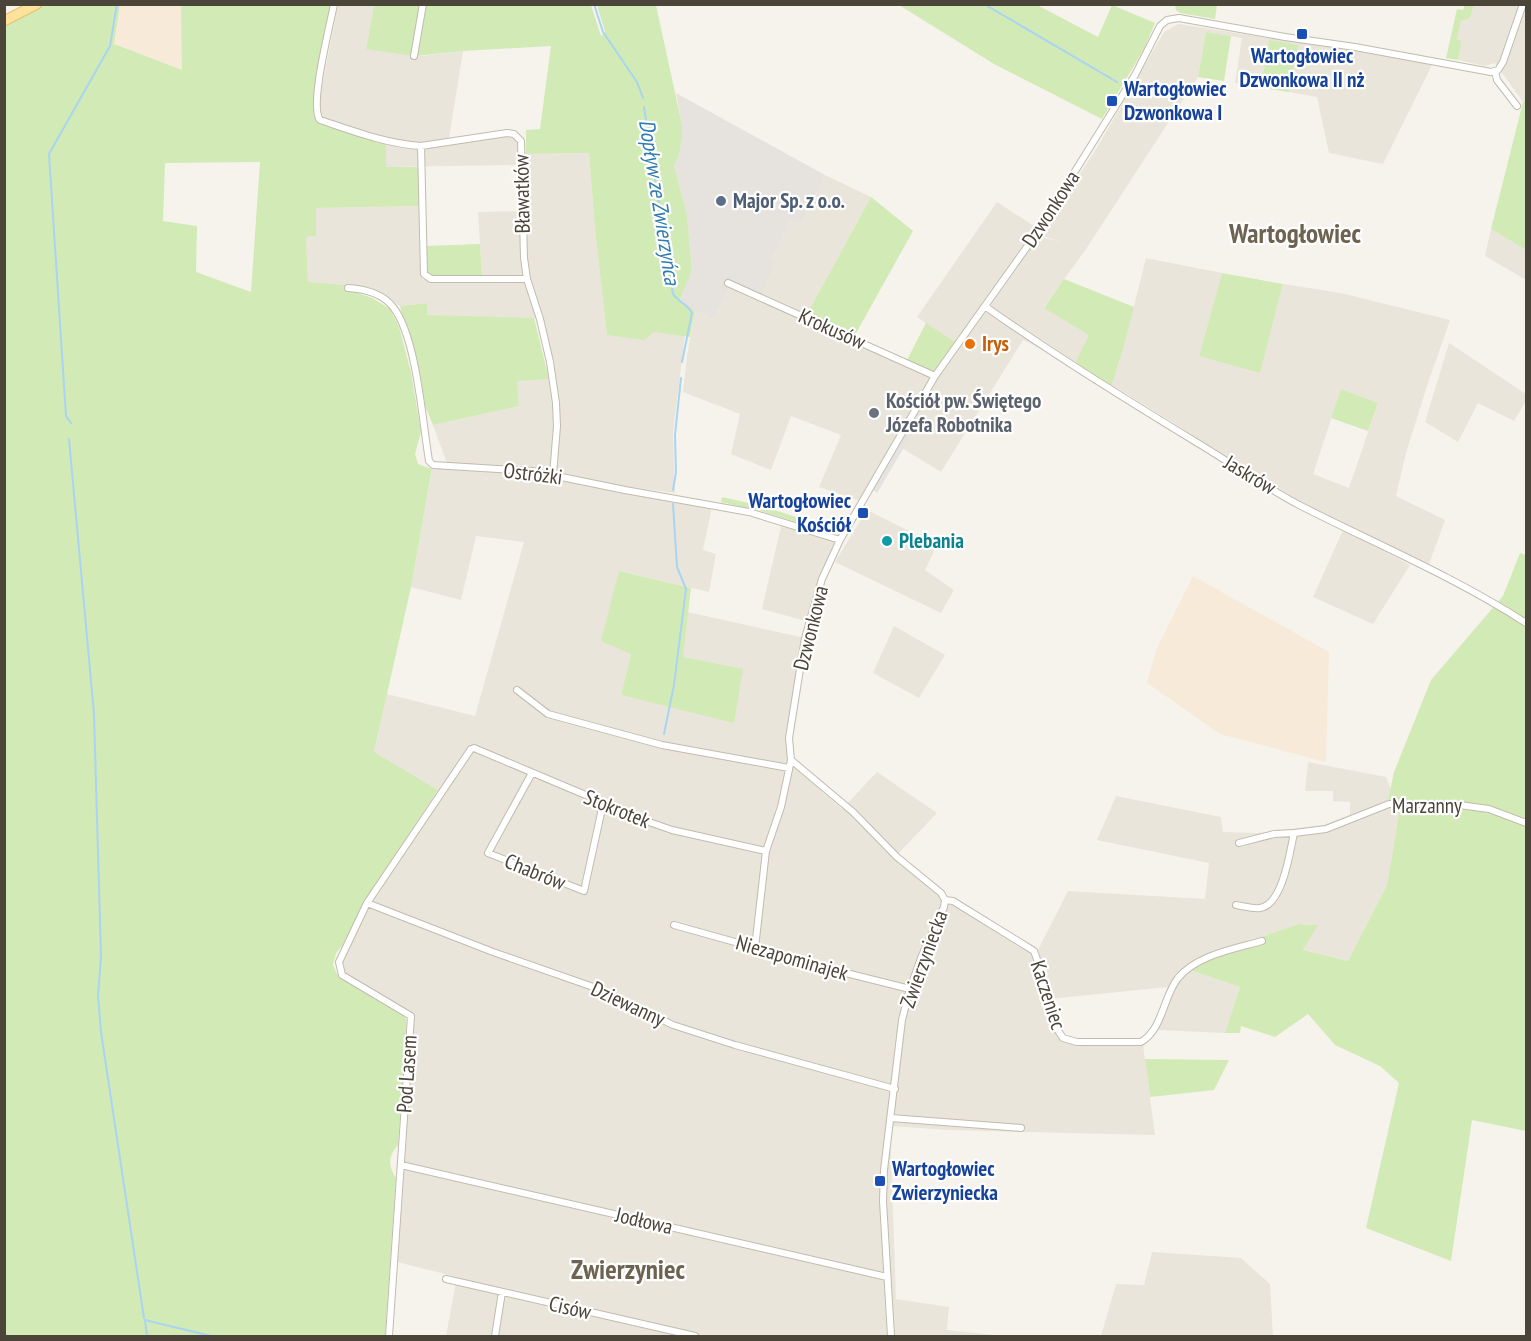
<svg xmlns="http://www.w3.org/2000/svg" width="1531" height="1341" font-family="'PT Sans Narrow',sans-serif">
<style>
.residential{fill:#eae5da;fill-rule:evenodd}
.commercial{fill:#f7ead8}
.industrial{fill:#e6e2dd}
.green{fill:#d2eab5;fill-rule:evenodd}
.parking{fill:#e5e3e0}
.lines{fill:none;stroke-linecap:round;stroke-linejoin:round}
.stream{stroke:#a9d4f2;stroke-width:2}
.minor-casing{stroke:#c2bbae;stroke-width:8}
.primary-casing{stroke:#e6c16a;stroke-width:11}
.minor{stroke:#fff;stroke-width:6}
.primary{stroke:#ffe39c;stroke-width:9}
.transit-dot{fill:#1a4fb4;stroke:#fff;stroke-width:2}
.service-dot{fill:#5c6f8a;stroke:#fff;stroke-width:2}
.food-dot{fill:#e8710a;stroke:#fff;stroke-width:2}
.worship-dot{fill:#6b7280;stroke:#fff;stroke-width:2}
.culture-dot{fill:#0f9aa8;stroke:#fff;stroke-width:2}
.labels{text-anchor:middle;stroke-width:4.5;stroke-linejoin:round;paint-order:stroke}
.transit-label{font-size:21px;font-weight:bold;fill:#164399;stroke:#fff;text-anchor:start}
.street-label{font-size:21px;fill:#4b4439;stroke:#fff}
.service-label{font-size:21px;font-weight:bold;fill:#4e5e75;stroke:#fff;text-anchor:start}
.food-label{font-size:21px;font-weight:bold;fill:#c56008;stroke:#fff;text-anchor:start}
.worship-label{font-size:21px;font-weight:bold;fill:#5b616d;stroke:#fff;text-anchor:start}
.culture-label{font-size:21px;font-weight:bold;fill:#0d838f;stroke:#fff;text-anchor:start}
.water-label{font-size:22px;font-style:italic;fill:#2e7ab2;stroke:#fff}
.district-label{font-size:27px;font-weight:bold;fill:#6e6250;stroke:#fff}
</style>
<rect width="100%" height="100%" fill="#f6f3ec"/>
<path class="residential" d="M 338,5 L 374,5 L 366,48 L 422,56 L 463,51 L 449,138 L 451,145 L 505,136 L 515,138 L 519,145 L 518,165 L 386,167 L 386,137 L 321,118 L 319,106 L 323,81 Z
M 1474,5 L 1526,5 L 1526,100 L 1523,102 L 1495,63 L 1485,66 L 1458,60 L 1462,41 L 1457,39 L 1461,21 L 1470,18 Z
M 1178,24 L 1433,63 L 1383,164 L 1329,153 L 1317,97 L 1289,92 L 1297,45 L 1269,41 L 1261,88 L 1235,83 L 1242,38 L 1206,32 L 1198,77 L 1086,249 L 1044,307 L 1090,335 L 1074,365 L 1023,340 L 941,472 L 897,445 L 863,502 L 819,487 L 841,435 L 791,416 L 771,470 L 731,454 L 740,414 L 683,392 L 687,356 L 695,311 L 714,319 L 730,286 L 772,259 L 791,218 L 802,223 L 825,175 L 871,197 L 806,316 L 935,376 L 957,344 L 917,317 L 997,202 L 1040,230 L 1037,236 L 1062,242 L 1039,235 L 1095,151 L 1164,32 Z
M 589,153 L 595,230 L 607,335 L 653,332 L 685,335 L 673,433 L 675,493 L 532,474 L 633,495 L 712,507 L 703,550 L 716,554 L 709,592 L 619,571 L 631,654 L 621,695 L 734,722 L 682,657 L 688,612 L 805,638 L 789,768 L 794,767 L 842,809 L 877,772 L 937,813 L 895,857 L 937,894 L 1020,943 L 1032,955 L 1061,1042 L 1143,1045 L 1155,1135 L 949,1130 L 890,1126 L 896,1299 L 949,1307 L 947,1330 L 1003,1336 L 446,1336 L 457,1277 L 397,1262 L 405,1161 L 412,1022 L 409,1013 L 342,975 L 339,962 L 367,903 L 443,793 L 374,753 L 387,694 L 475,716 L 524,542 L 476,536 L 461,600 L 411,587 L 433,465 L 448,466 L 433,425 L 519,406 L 516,380 L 549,379 L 555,419 L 556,403 L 539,319 L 427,315 L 428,303 L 400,306 L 380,293 L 345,285 L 308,283 L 306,237 L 316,236 L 316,208 L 420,206 L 422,279 L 430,280 L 482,276 L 478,212 L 521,211 L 522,154 Z
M 1491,229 L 1526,250 L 1526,280 L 1485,256 Z
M 1146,258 L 1222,273 L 1199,356 L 1260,372 L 1283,284 L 1341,293 L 1450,320 L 1428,383 L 1406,453 L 1396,496 L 1445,520 L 1429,564 L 1305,504 L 1120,390 L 1111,387 L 1123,350 ZM 1341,389 L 1378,403 L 1349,488 L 1313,474 Z
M 1449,343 L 1526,394 L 1526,401 L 1514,421 L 1478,403 L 1458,442 L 1425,422 Z
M 867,510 L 937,545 L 925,570 L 954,590 L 941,613 L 835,562 Z
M 782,522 L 840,540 L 809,622 L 762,609 Z
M 1343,530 L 1410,565 L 1373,624 L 1313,597 Z
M 894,626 L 945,655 L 919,698 L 873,673 Z
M 1308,762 L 1386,777 L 1399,812 L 1387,885 L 1348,961 L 1303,950 L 1317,925 L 1299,924 L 1195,960 L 1193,971 L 1240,987 L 1225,1033 L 1158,1030 L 1168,987 L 1049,999 L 1038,950 L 1068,891 L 1205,899 L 1209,863 L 1097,840 L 1116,796 L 1221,817 L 1223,832 L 1257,833 L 1323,825 L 1350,815 L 1350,802 L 1333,801 L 1333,791 L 1305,791 Z
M 1152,1252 L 1241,1258 L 1270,1284 L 1273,1336 L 1101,1336 L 1116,1284 L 1144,1285 Z"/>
<path class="commercial" d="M 120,5 L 181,5 L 183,71 L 114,44 Z
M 1193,576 L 1329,652 L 1326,762 L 1220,734 L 1147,683 L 1156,650 Z"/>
<path class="industrial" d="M 676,93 L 825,175 L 802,223 L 791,219 L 772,259 L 775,263 L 759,299 L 730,286 L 714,319 L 695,311 L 680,301 L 692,269 L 687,215 L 674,166 L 679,155 L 682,139 L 682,125 Z"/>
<path class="green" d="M 43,5 L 120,5 L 114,44 L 182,70 L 181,5 L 331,5 L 314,115 L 320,124 L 386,143 L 386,167 L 419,167 L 420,206 L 316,208 L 316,236 L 306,237 L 308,282 L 345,285 L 355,292 L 372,298 L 390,309 L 399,327 L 411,372 L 421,432 L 415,454 L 418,464 L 432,469 L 411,587 L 374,752 L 438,790 L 365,901 L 343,945 L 336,953 L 333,965 L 338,976 L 400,1011 L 406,1019 L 406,1030 L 398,1145 C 388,1156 388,1166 396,1178 L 385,1336 L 5,1336 L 4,25 ZM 260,162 L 251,292 L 196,272 L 197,226 L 163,221 L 165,163 Z
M 374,5 L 421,5 L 413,56 L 366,49 Z
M 424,5 L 591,5 L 601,36 L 605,32 L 597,5 L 656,5 L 682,125 L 682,139 L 679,155 L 674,166 L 687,215 L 692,270 L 680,300 L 695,311 L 690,337 L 653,332 L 645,340 L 607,335 L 595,230 L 589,153 L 526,154 L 526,130 L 540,129 L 551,46 L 463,51 L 416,56 Z
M 899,5 L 1037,5 L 1098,37 L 1112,5 L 1155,23 L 1144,49 L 1102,119 L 994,64 Z
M 1175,5 L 1217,5 L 1215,19 L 1180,13 L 1176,10 Z
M 1465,5 L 1474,5 L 1470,18 L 1461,21 L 1457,39 L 1462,41 L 1458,60 L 1446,58 L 1457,9 L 1463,10 Z
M 1206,32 L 1231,36 L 1224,81 L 1198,77 Z
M 1269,40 L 1298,45 L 1289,92 L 1261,88 Z
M 1526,100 L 1526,250 L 1491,229 L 1523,102 Z
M 871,197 L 913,231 L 855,335 L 806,316 Z
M 480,244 L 482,276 L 432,276 L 427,272 L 426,246 Z
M 1222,273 L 1283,284 L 1260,373 L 1199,356 Z
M 1064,279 L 1134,307 L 1123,350 L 1111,387 L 1074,365 L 1089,335 L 1044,308 Z
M 428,303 L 427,315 L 534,318 L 549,379 L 517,381 L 519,406 L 433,425 L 423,401 L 400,306 Z
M 926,323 L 955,342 L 933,372 L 907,360 Z
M 1341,389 L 1378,403 L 1368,431 L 1331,418 Z
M 722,497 L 762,506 L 836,530 L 837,532 L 828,530 L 827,532 L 761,511 L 721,502 Z
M 1520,553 L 1526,555 L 1526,1131 L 1472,1120 L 1451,1261 L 1366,1228 L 1399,1083 L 1380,1066 L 1335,1045 L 1308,1014 L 1275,1037 L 1241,1026 L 1240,1033 L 1225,1033 L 1240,987 L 1193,971 L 1194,960 L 1299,924 L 1318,925 L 1303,950 L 1348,961 L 1387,885 L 1399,813 L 1388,800 L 1394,772 L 1431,680 L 1503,596 Z
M 619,571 L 691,588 L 683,657 L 743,669 L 734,723 L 621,695 L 631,654 L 601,641 Z
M 1145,1059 L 1229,1060 L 1214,1090 L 1150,1097 Z"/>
<path class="parking" d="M 906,434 L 910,437 L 877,493 L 873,490 Z"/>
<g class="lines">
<path class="stream" d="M 594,4 L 603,32 L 637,82 L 643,98
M 984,4 L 1117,82
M 644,107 L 673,294 C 678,302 688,304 692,313 L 682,362
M 71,423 L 66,416 L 49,154 L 110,46 L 117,4
M 69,439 L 94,714 L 101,956 L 98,996 L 101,1032 L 144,1318
M 673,490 L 676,472 L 675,435 L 681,378
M 664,734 L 674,685 L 686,589 L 677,567 L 673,504
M 147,1336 L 145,1320 L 211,1336"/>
<defs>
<path id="minor" d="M 334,4 C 330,26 309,106 320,120 C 353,131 387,144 421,146 L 507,133 L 514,134 L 521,141 L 524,258 L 527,279 L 540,319 L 550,362 L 556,403 L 557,426 L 553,475
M 414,56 L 423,4
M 1495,71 L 1497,80 L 1517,106
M 421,146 L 424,274 L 431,279 L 527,279
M 728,283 L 935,376
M 348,288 C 364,289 383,294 393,307 C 416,336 422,417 428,454 L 429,461 L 433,465 L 532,471 L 625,490 L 749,512 L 840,540
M 986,307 C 1054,355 1125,399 1196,442 C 1231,463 1265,487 1301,506 C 1376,544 1455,577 1526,623
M 517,690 L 548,714 L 662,745 L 789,768
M 791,760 L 853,812 L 897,857 L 941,893 L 945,900 L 944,907 L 921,958 L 910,989 L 902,1020 L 884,1170 L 883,1201 L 891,1336
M 532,773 L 488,853 L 584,891 L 603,804
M 1239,843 L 1274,834 L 1294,833
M 945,900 L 953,901 L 1034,951 L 1042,973 L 1046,1001 L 1053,1023 L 1063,1038 L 1077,1042 L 1141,1042 C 1163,1029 1163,997 1178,978 C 1197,955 1234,949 1262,941
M 367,903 L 493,952 L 599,989 L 673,1025 L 735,1045 L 895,1089
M 1236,905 C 1243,906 1253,909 1260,908 C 1283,905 1290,851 1294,833 L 1326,829 L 1389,804 L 1452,804 L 1489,809 L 1526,823
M 674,925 L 846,973 L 910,989
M 755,948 L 766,851 L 781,807 L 791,760 L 789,738 L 805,638 L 822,579 L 840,540 L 935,376 L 1034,237 L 1135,75 L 1160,26 L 1167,20 L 1179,18 L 1285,37 L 1355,47 L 1491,72 L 1498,70 L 1503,62 L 1523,4
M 891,1118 L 1021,1128
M 401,1165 L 887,1277
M 446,1279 L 695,1336
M 389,1336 L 411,1016 L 342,975 L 339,962 L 367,903 L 471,749 L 474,748 L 652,823 L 672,830 L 766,851
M 495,1336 L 502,1292"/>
<path id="primary" d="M 4,21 L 37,4"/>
</defs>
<use href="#minor" class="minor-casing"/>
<use href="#primary" class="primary-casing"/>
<use href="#minor" class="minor"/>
<use href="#primary" class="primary"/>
</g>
<g class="transit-dot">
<rect x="1296" y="28" width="12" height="12" rx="3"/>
<rect x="1106" y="95" width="12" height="12" rx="3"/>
<rect x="857" y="507" width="12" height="12" rx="3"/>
<rect x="874" y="1175" width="12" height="12" rx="3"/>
</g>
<circle class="service-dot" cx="721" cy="201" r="6"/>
<circle class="food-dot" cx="970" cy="344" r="6"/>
<circle class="worship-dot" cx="874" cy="413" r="6"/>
<circle class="culture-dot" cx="887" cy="541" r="6"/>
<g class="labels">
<g class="transit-label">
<text x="1302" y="63" text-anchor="middle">Wartogłowiec<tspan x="1302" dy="24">Dzwonkowa II nż</tspan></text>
<text x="1124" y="96">Wartogłowiec<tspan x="1124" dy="24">Dzwonkowa I</tspan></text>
<text x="851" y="508" text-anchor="end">Wartogłowiec<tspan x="851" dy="24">Kościół</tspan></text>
<text x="892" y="1176">Wartogłowiec<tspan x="892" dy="24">Zwierzyniecka</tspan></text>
</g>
<g class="street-label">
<text transform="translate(522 194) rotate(-91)" y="7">Bławatków</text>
<text transform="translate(1051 209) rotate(-57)" y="7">Dzwonkowa</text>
<text transform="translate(832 329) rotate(24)" y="7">Krokusów</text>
<text transform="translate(533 474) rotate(7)" y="7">Ostróżki</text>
<text transform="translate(1250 475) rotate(31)" y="7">Jaskrów</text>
<text transform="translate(811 628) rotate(-76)" y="7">Dzwonkowa</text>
<text x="1427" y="813">Marzanny</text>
<text transform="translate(617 809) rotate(22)" y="7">Stokrotek</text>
<text transform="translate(535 872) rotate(22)" y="7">Chabrów</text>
<text transform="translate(792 958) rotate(16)" y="7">Niezapominajek</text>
<text transform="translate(924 959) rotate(-70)" y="7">Zwierzyniecka</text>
<text transform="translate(1048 995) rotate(72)" y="7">Kaczeniec</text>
<text transform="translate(628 1004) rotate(25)" y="7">Dziewanny</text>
<text transform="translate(407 1074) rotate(-86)" y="7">Pod Lasem</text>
<text transform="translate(644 1221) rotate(13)" y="7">Jodłowa</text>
<text transform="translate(570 1308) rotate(13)" y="7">Cisów</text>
</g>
<g class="service-label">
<text x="733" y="208">Major Sp. z o.o.</text>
</g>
<g class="food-label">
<text x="982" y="351">Irys</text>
</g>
<g class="worship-label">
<text x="886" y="408">Kościół pw. Świętego<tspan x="886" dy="24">Józefa Robotnika</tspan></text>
</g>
<g class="culture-label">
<text x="899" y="548">Plebania</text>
</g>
<g class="water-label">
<text transform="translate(660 202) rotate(81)" y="8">Dopływ ze Zwierzyńca</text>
</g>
<g class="district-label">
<text x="1295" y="243">Wartogłowiec</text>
<text x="628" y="1279">Zwierzyniec</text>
</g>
</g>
<rect width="1531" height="1341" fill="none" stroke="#4b4439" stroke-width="12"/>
</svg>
